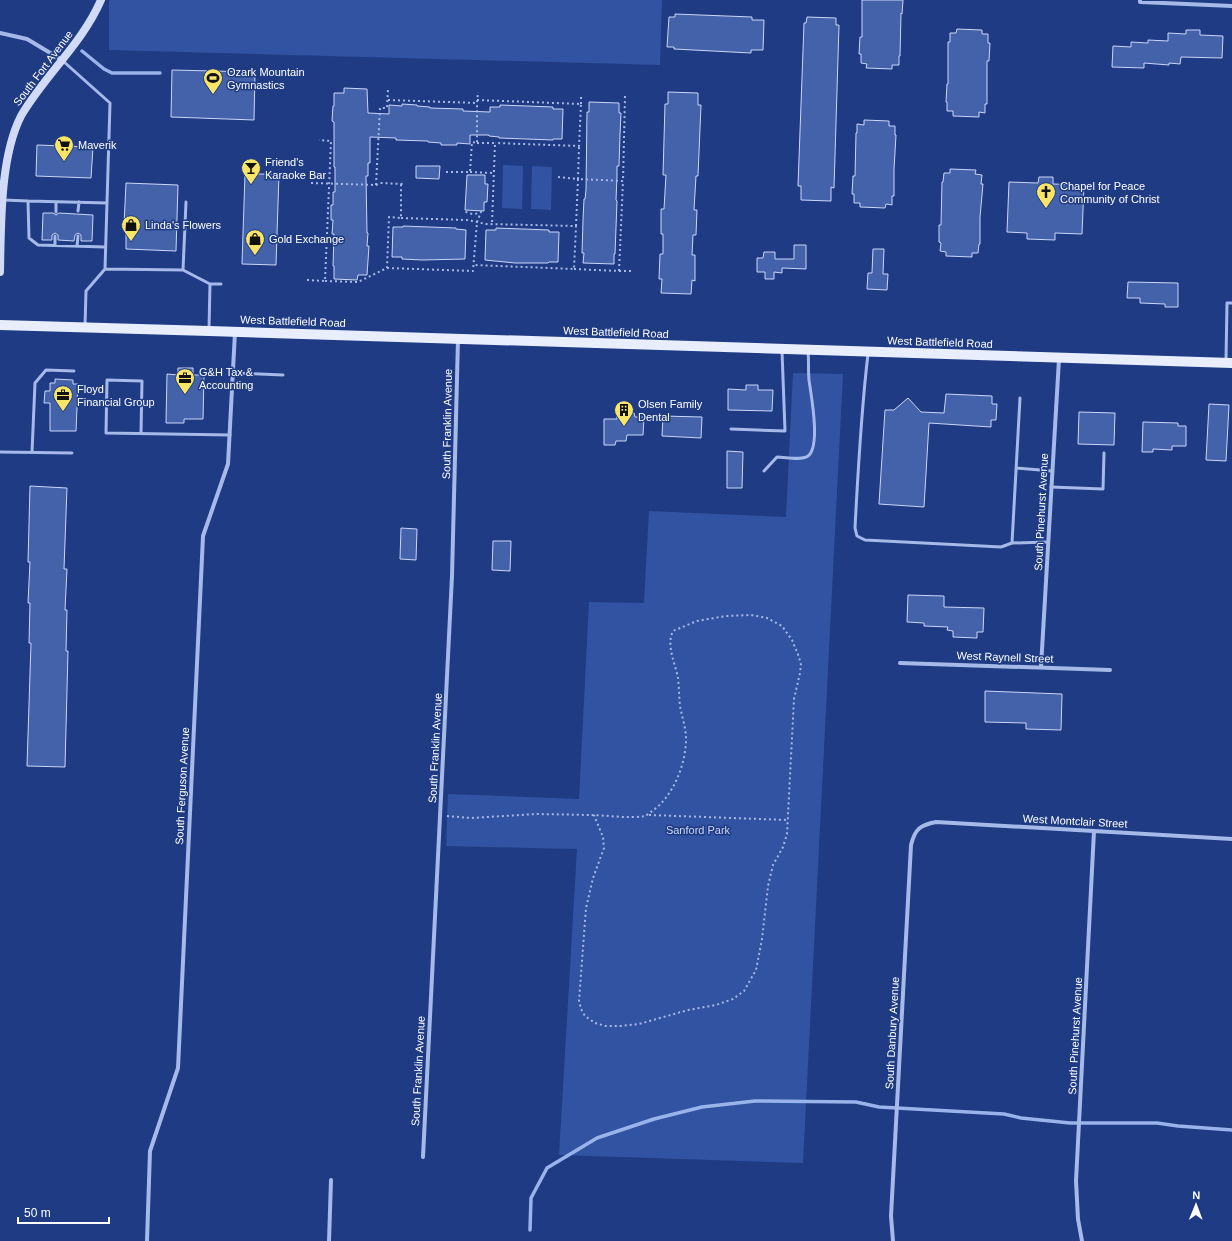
<svg xmlns="http://www.w3.org/2000/svg" width="1232" height="1241" font-family="Arial,sans-serif">
<style>
.green{fill:#3253a1}
.lines{fill:none;stroke-linecap:round;stroke-linejoin:round}
.stream{stroke:#99b3eb;stroke-width:3.5}
.building{fill:#4362aa;stroke:#cad7f7}
.path{stroke:#a5bae9;stroke-width:2;stroke-dasharray:2 3;stroke-linecap:butt}
.lane{stroke:#a5bae9;stroke-width:3}
.street{stroke:#a5bae9;stroke-width:4}
.secondary{stroke:#d1dbf7;stroke-width:8}
.primary{stroke:#e9eefe;stroke-width:10}
.labels{text-anchor:middle;stroke-width:3;stroke-linejoin:round;paint-order:stroke}
.street-label{font-size:11px;fill:#fff;stroke:#1e3b83}
.poi-label{font-size:11px;fill:#fff;stroke:#1e3b83;text-anchor:start}
.park-label{font-size:11px;fill:#cad7f7;stroke:#1e3b83}
</style>
<rect width="100%" height="100%" fill="#1e3b83"/>
<path class="green" d="M 109,0 L 662,0 L 660,65 L 109,50 Z
M 503,165 L 523,166 L 522,209 L 502,208 Z
M 532,166 L 552,167 L 551,210 L 531,209 Z
M 793,373 L 843,374 L 803,1163 L 559,1155 L 577,849 L 446,846 L 448,794 L 579,799 L 589,602 L 644,603 L 649,511 L 786,517 Z"/>
<g class="lines">
<path class="stream" d="M 82,51 L 104,69 L 112,73 L 160,73
M 530,1230 L 531,1198 L 547,1168 L 597,1138 L 654,1119 L 702,1107 L 755,1101 L 856,1102 L 879,1107 L 1004,1114 L 1021,1118 L 1070,1123 L 1157,1123 L 1178,1126 L 1232,1130"/>
</g>
<path class="building" d="M 862,0 L 903,0 L 902,14 L 901,13 L 900,56 L 899,56 L 899,65 L 892,65 L 892,69 L 866,68 L 867,64 L 861,63 L 861,54 L 859,54 L 860,37 L 862,37 Z
M 675,14 L 752,17 L 752,20 L 764,20 L 763,50 L 751,50 L 751,53 L 674,49 L 674,47 L 667,47 L 669,17 L 675,17 Z
M 807,17 L 836,18 L 836,25 L 839,25 L 834,188 L 831,187 L 831,201 L 801,200 L 801,186 L 798,186 L 804,23 L 806,23 Z
M 957,29 L 982,30 L 982,34 L 988,34 L 988,43 L 990,43 L 989,61 L 987,61 L 987,104 L 985,104 L 985,113 L 979,112 L 979,117 L 953,116 L 953,111 L 947,111 L 947,102 L 946,102 L 947,84 L 948,84 L 948,42 L 950,42 L 950,33 L 956,33 Z
M 1186,30 L 1200,30 L 1200,35 L 1223,36 L 1222,58 L 1181,57 L 1180,64 L 1169,63 L 1169,65 L 1144,63 L 1144,68 L 1112,67 L 1113,46 L 1131,47 L 1131,42 L 1148,43 L 1148,40 L 1168,41 L 1168,33 L 1186,34 Z
M 172,70 L 255,72 L 254,120 L 171,117 Z
M 344,88 L 367,89 L 368,113 L 389,114 L 389,105 L 402,106 L 402,104 L 417,105 L 417,106 L 430,107 L 430,108 L 463,109 L 463,111 L 490,112 L 490,107 L 500,107 L 500,105 L 553,107 L 553,109 L 563,109 L 562,139 L 553,139 L 553,140 L 499,138 L 499,137 L 489,136 L 489,135 L 470,135 L 470,144 L 457,143 L 457,145 L 441,145 L 441,143 L 428,142 L 428,141 L 396,140 L 396,138 L 370,137 L 370,163 L 368,163 L 368,176 L 366,176 L 367,233 L 368,233 L 367,246 L 369,246 L 367,275 L 358,275 L 357,280 L 334,279 L 334,266 L 333,266 L 334,234 L 332,234 L 333,220 L 331,220 L 331,205 L 333,205 L 333,192 L 335,192 L 335,167 L 334,167 L 334,122 L 332,121 L 333,106 L 334,106 L 334,93 L 344,93 Z
M 668,92 L 698,93 L 698,105 L 701,105 L 698,176 L 696,176 L 694,210 L 697,210 L 696,235 L 693,235 L 692,255 L 695,255 L 695,281 L 692,280 L 691,294 L 661,293 L 662,279 L 659,279 L 660,254 L 663,254 L 663,234 L 661,234 L 661,209 L 664,209 L 666,175 L 663,175 L 665,104 L 668,104 Z
M 589,102 L 619,103 L 619,113 L 621,113 L 620,134 L 619,166 L 617,166 L 617,176 L 616,200 L 617,201 L 615,254 L 614,254 L 614,264 L 583,263 L 584,253 L 582,253 L 583,220 L 584,199 L 585,199 L 586,190 L 587,112 L 589,112 Z
M 864,120 L 889,121 L 889,126 L 895,126 L 895,135 L 896,135 L 894,169 L 894,196 L 892,196 L 892,205 L 886,204 L 885,208 L 860,207 L 860,203 L 854,203 L 854,194 L 852,194 L 853,176 L 855,176 L 856,133 L 857,133 L 857,124 L 864,125 Z
M 37,145 L 93,147 L 91,178 L 36,176 Z
M 416,166 L 440,166 L 439,179 L 416,178 Z
M 950,169 L 976,170 L 975,174 L 982,175 L 981,184 L 983,184 L 980,217 L 980,244 L 979,244 L 978,253 L 972,253 L 972,257 L 946,256 L 946,252 L 940,251 L 941,243 L 939,242 L 939,225 L 941,225 L 942,182 L 943,182 L 944,173 L 950,173 Z
M 245,174 L 279,174 L 276,265 L 242,264 Z
M 467,175 L 485,175 L 485,184 L 488,184 L 487,202 L 484,202 L 484,211 L 465,210 Z
M 1039,177 L 1053,177 L 1053,184 L 1084,185 L 1082,234 L 1055,233 L 1055,240 L 1027,239 L 1027,233 L 1007,232 L 1009,182 L 1038,183 Z
M 126,183 L 178,185 L 176,251 L 126,249 L 126,225 L 124,225 Z
M 43,213 L 53,213 L 56,215 L 59,213 L 93,215 L 92,241 L 81,241 L 81,235 L 78,233 L 75,235 L 74,241 L 58,240 L 58,235 L 55,233 L 52,235 L 52,240 L 42,240 Z
M 403,226 L 456,228 L 456,229 L 466,230 L 465,259 L 422,260 L 402,259 L 402,257 L 392,257 L 393,227 L 403,227 Z
M 496,228 L 549,230 L 549,232 L 559,232 L 558,262 L 549,262 L 548,263 L 515,263 L 485,260 L 486,230 L 496,230 Z
M 794,245 L 806,245 L 806,269 L 782,268 L 782,273 L 774,272 L 774,279 L 765,279 L 765,272 L 757,272 L 757,258 L 763,258 L 764,252 L 775,252 L 775,259 L 794,259 Z
M 873,249 L 884,249 L 883,274 L 888,274 L 887,290 L 867,289 L 868,273 L 872,273 Z
M 1128,282 L 1178,283 L 1178,307 L 1165,307 L 1165,304 L 1140,303 L 1140,298 L 1127,298 Z
M 178,368 L 193,368 L 193,375 L 204,375 L 203,419 L 184,419 L 184,423 L 166,423 L 167,374 L 178,375 Z
M 55,379 L 73,380 L 73,384 L 78,384 L 76,431 L 50,431 L 50,403 L 44,403 L 45,391 L 50,391 L 50,383 L 55,383 Z
M 746,385 L 758,385 L 758,390 L 773,390 L 772,411 L 728,410 L 728,389 L 746,390 Z
M 946,394 L 992,396 L 992,404 L 997,404 L 996,420 L 991,420 L 991,427 L 929,423 L 924,507 L 879,504 L 885,410 L 894,410 L 908,398 L 921,412 L 944,413 Z
M 1209,404 L 1229,405 L 1226,461 L 1206,460 Z
M 1079,412 L 1115,413 L 1114,445 L 1078,444 Z
M 623,413 L 634,413 L 635,417 L 644,417 L 643,435 L 627,435 L 626,441 L 616,441 L 615,445 L 604,445 L 604,419 L 617,419 L 617,414 L 623,414 Z
M 663,416 L 702,417 L 701,438 L 662,436 Z
M 1143,422 L 1178,423 L 1178,426 L 1186,426 L 1186,446 L 1172,446 L 1172,450 L 1153,449 L 1153,452 L 1142,452 Z
M 727,451 L 743,452 L 742,488 L 727,488 Z
M 30,486 L 67,488 L 64,569 L 67,569 L 65,610 L 67,610 L 66,651 L 68,651 L 65,767 L 27,766 L 31,643 L 29,643 L 30,603 L 28,603 L 30,562 L 28,562 Z
M 401,528 L 417,529 L 416,560 L 400,559 Z
M 493,541 L 511,541 L 510,571 L 492,570 Z
M 908,595 L 944,596 L 944,607 L 984,608 L 983,632 L 977,632 L 977,638 L 953,637 L 953,631 L 947,630 L 948,627 L 924,626 L 924,623 L 907,622 Z
M 985,691 L 1062,694 L 1061,730 L 1026,729 L 1026,723 L 985,722 Z"/>
<g class="lines">
<path class="path" d="M 388,100 L 477,103 L 478,92
M 477,100 L 581,104 L 579,146 L 495,143
M 581,104 L 581,95
M 477,143 L 495,143 L 492,224
M 446,172 L 470,172 L 472,142 L 477,143 L 477,103
M 470,172 L 493,173
M 558,177 L 578,179 L 579,146
M 311,183 L 376,185 L 380,108 L 387,108 L 388,89
M 376,185 L 380,183 L 404,184
M 401,218 L 467,220 L 486,224 L 576,226 L 574,269 L 474,265
M 576,226 L 578,179 L 623,181 L 625,96
M 387,268 L 473,271 L 477,222 L 481,212 C 475,215 468,214 463,210
M 574,269 L 619,271 L 623,181
M 619,271 L 631,271
M 307,280 L 325,281 L 331,141 L 319,140
M 325,281 L 358,282 L 387,268 L 389,217 L 401,218 L 401,184
M 649,815 L 788,820
M 447,816 L 471,818 L 537,814 L 590,815 C 605,815 629,819 645,816 C 647,815 650,813 652,811 C 673,797 686,764 686,739 C 686,728 682,717 680,706 C 679,696 679,687 678,678 C 675,663 666,645 673,631 L 697,621 L 726,616 L 751,615 L 767,618 L 782,626 L 792,640 L 799,657 L 801,665 L 800,673 L 794,699 L 787,834 L 783,847 L 773,865 L 768,886 L 762,939 L 756,970 L 744,991 L 733,999 L 716,1005 L 688,1010 L 639,1024 L 621,1026 L 606,1026 L 595,1023 L 585,1016 L 581,1009 L 579,1001 L 586,908 L 593,878 L 604,848 L 603,837 L 594,815"/>
<path class="lane" d="M 63,61 L 110,103 L 105,269 L 86,291 L 85,326
M 4,200 L 28,201
M 78,211 L 79,202
M 56,212 L 56,202
M 55,245 L 55,236
M 77,246 L 78,236
M 105,247 L 38,245 L 29,238 L 28,201 L 107,203
M 105,269 L 183,270 L 186,202
M 183,270 L 210,284 L 221,284
M 209,329 L 210,284
M 868,354 C 861,412 858,470 855,528 L 857,536 L 865,540 L 1001,547 L 1012,543 L 1048,542
M 1226,360 L 1227,303 L 1232,303
M 233,373 L 283,375
M 731,429 L 785,431 L 782,351
M 141,433 L 142,381 L 107,380 L 106,433 L 230,435
M 0,452 L 72,453
M 32,452 L 35,383 L 46,370 L 74,371
M 1016,468 L 1052,471
M 764,471 L 777,457 C 786,457 800,461 808,456 C 821,446 811,395 809,380 C 808,371 809,361 808,352
M 1051,487 L 1103,489 L 1104,453
M 1012,543 L 1020,398"/>
<path class="street" d="M 1140,0 L 1140,2 L 1232,6
M 0,33 L 27,39 L 62,60
M 900,663 L 1110,670
M 1041,667 L 1059,359
M 423,1157 L 452,576 L 458,339
M 147,1241 L 150,1151 L 178,1068 L 203,536 L 228,464 L 235,332
M 329,1241 L 331,1180
M 893,1241 L 891,1216 L 911,845 C 915,829 920,825 936,822 L 1232,839
M 1082,1241 L 1078,1219 L 1076,1181 L 1094,831"/>
<path class="secondary" d="M 0,272 C 1,224 0,157 21,116 C 45,75 82,44 101,0"/>
<path class="primary" d="M 0,325 L 209,331 L 1232,363"/>
</g>
<defs>
<symbol id="stadium-pin" viewBox="-11 -11 22 30"><path d="M0 17L-7.5 6A9.5 9.5 0 1 1 7.5 6Z" fill="#f8e465" stroke="#1e3b83"/><path d="M0-5a6.5 5 0 1 0 0 10a6.5 5 0 1 0 0-10ZM-3.5-1.8h7v3.6h-7Z" fill="#111"/></symbol>
<symbol id="supermarket-pin" viewBox="-11 -11 22 30"><path d="M0 17L-7.5 6A9.5 9.5 0 1 1 7.5 6Z" fill="#f8e465" stroke="#1e3b83"/><path d="M-6-5.5h2.5l.6 2H6L4.5 2H-2.5L-4.4-4H-6ZM-1.5 3.2a1.3 1.3 0 1 0 .1 0ZM3 3.2a1.3 1.3 0 1 0 .1 0Z" fill="#111"/></symbol>
<symbol id="bar-pin" viewBox="-11 -11 22 30"><path d="M0 17L-7.5 6A9.5 9.5 0 1 1 7.5 6Z" fill="#f8e465" stroke="#1e3b83"/><path d="M-6-5H6L.8 .8V4.5H3.5V6h-7V4.5H-.8V.8Z" fill="#111"/></symbol>
<symbol id="church-pin" viewBox="-11 -11 22 30"><path d="M0 17L-7.5 6A9.5 9.5 0 1 1 7.5 6Z" fill="#f8e465" stroke="#1e3b83"/><path d="M-1.2-6h2.4v3.5h3.3v2.4h-3.3V6h-2.4V-.1h-3.3v-2.4h3.3Z" fill="#111"/></symbol>
<symbol id="shop-pin" viewBox="-11 -11 22 30"><path d="M0 17L-7.5 6A9.5 9.5 0 1 1 7.5 6Z" fill="#f8e465" stroke="#1e3b83"/><path d="M-5-2.5h2.3a2.7 3.5 0 0 1 5.4 0H5L5.5 6h-11ZM-1.5-2.5h3a1.5 2.3 0 0 0-3 0Z" fill="#111"/></symbol>
<symbol id="office-pin" viewBox="-11 -11 22 30"><path d="M0 17L-7.5 6A9.5 9.5 0 1 1 7.5 6Z" fill="#f8e465" stroke="#1e3b83"/><path d="M-6-3h4V-5.5h4V-3h4V5H-6ZM-1-4.5V-3h2v-1.5ZM-6 0V1H6V0Z" fill="#111"/></symbol>
<symbol id="building-pin" viewBox="-11 -11 22 30"><path d="M0 17L-7.5 6A9.5 9.5 0 1 1 7.5 6Z" fill="#f8e465" stroke="#1e3b83"/><path d="M-4-6H4V6H1V3H-1V6H-4ZM-2.5-4.3h1.7v1.8h-1.7ZM.8-4.3h1.7v1.8H.8ZM-2.5-1h1.7V.8h-1.7ZM.8-1h1.7V.8H.8Z" fill="#111"/></symbol>
</defs>
<g fill-rule="evenodd">
<use href="#stadium-pin" x="202" y="67" width="22" height="30"/>
<use href="#supermarket-pin" x="53" y="134" width="22" height="30"/>
<use href="#bar-pin" x="240" y="157" width="22" height="30"/>
<use href="#church-pin" x="1035" y="181" width="22" height="30"/>
<use href="#shop-pin" x="120" y="214" width="22" height="30"/>
<use href="#shop-pin" x="244" y="228" width="22" height="30"/>
<use href="#office-pin" x="174" y="367" width="22" height="30"/>
<use href="#office-pin" x="52" y="384" width="22" height="30"/>
<use href="#building-pin" x="613" y="399" width="22" height="30"/>
</g>
<g class="labels">
<g class="street-label">
<text transform="translate(43 68) rotate(-53)" y="4">South Fort Avenue</text>
<text transform="translate(293 321) rotate(2)" y="4">West Battlefield Road</text>
<text transform="translate(616 332) rotate(2)" y="4">West Battlefield Road</text>
<text transform="translate(940 342) rotate(2)" y="4">West Battlefield Road</text>
<text transform="translate(447 424) rotate(-89)" y="4">South Franklin Avenue</text>
<text transform="translate(1041 512) rotate(-87)" y="4">South Pinehurst Avenue</text>
<text transform="translate(1005 657) rotate(2)" y="4">West Raynell Street</text>
<text transform="translate(435 748) rotate(-87)" y="4">South Franklin Avenue</text>
<text transform="translate(182 786) rotate(-87)" y="4">South Ferguson Avenue</text>
<text transform="translate(1075 821) rotate(3)" y="4">West Montclair Street</text>
<text transform="translate(892 1033) rotate(-87)" y="4">South Danbury Avenue</text>
<text transform="translate(1075 1036) rotate(-87)" y="4">South Pinehurst Avenue</text>
<text transform="translate(418 1071) rotate(-87)" y="4">South Franklin Avenue</text>
</g>
<g class="poi-label">
<text x="227" y="76">Ozark Mountain<tspan x="227" dy="13">Gymnastics</tspan></text>
<text x="78" y="149">Maverik</text>
<text x="265" y="166">Friend's<tspan x="265" dy="13">Karaoke Bar</tspan></text>
<text x="1060" y="190">Chapel for Peace<tspan x="1060" dy="13">Community of Christ</tspan></text>
<text x="145" y="229">Linda's Flowers</text>
<text x="269" y="243">Gold Exchange</text>
<text x="199" y="376">G&amp;H Tax &amp;<tspan x="199" dy="13">Accounting</tspan></text>
<text x="77" y="393">Floyd<tspan x="77" dy="13">Financial Group</tspan></text>
<text x="638" y="408">Olsen Family<tspan x="638" dy="13">Dental</tspan></text>
</g>
<g class="park-label">
<text x="698" y="834">Sanford Park</text>
</g>
</g>
<g transform="translate(1196 1205) rotate(1)" stroke="#1e3b83" stroke-width="3" paint-order="stroke">
<path d="M0-3L7 15L0 10L-7 15Z" fill="#ffffff"/>
<text y="-6" font-size="11" font-weight="bold" text-anchor="middle" fill="#ffffff">N</text>
</g>
<path d="M18 1217v6h91v-6" fill="none" stroke="#ffffff" stroke-width="2"/>
<text x="24" y="1217" font-size="12" fill="#ffffff" stroke="#1e3b83" stroke-width="3" paint-order="stroke">50 m</text>
</svg>
